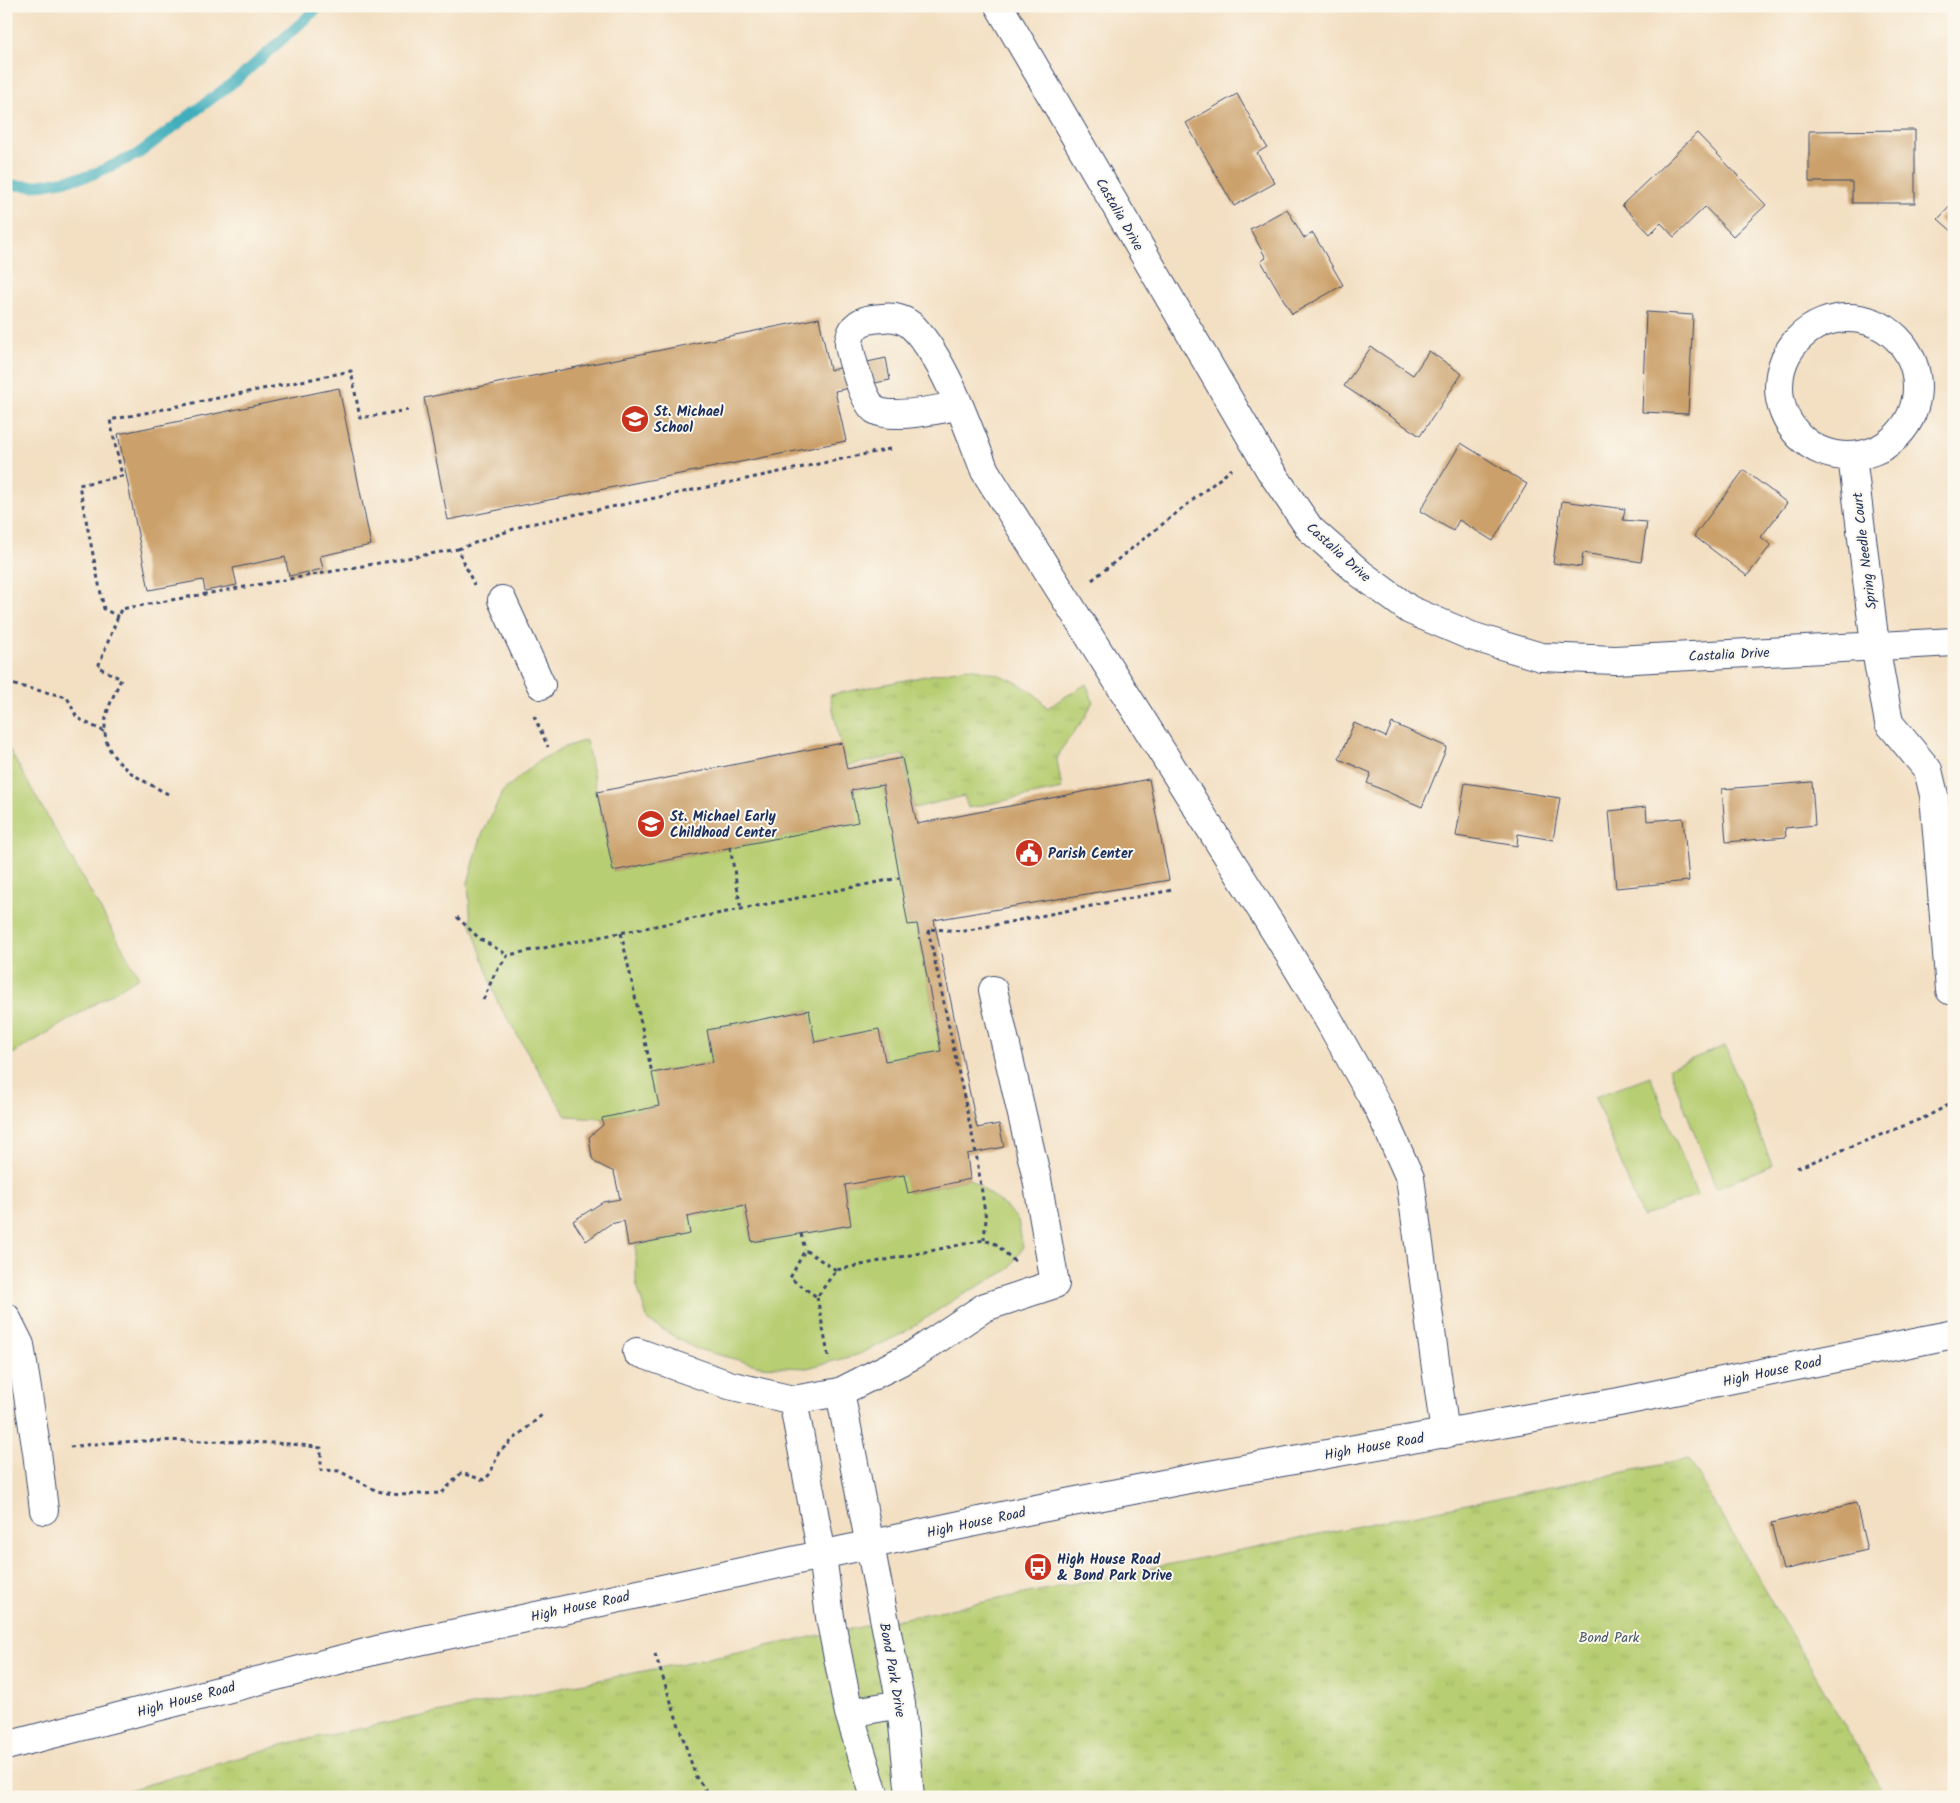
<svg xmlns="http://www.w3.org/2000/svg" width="1960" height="1803" font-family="Kalam,sans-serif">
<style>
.grass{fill:#b7ce72;stroke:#697e68}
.park{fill:url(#park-tufts);stroke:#697e68}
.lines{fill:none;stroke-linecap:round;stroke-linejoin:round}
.stream{stroke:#40aebc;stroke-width:11}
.building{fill:#cba06b}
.minor-casing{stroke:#3b496d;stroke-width:30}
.major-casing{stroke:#3b496d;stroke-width:30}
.path{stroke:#3b496d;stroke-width:3;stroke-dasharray:4 4;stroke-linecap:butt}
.minor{stroke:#fff;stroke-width:28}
.major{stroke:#fff;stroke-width:28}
.labels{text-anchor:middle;stroke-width:4;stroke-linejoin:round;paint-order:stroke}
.street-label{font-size:14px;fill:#1b2f5e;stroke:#fbf7ec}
.poi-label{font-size:14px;font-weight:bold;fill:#1b2f5e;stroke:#fbf7ec;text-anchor:start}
.park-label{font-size:14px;fill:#425763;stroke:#fbf7ec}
</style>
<defs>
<pattern id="park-tufts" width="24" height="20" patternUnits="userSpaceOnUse" patternTransform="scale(1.25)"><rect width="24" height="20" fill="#b7ce72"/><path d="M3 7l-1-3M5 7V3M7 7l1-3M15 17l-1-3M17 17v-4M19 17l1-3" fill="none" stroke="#9db165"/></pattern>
</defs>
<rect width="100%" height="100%" fill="#fbf7ec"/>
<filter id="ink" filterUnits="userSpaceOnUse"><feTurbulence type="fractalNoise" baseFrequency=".02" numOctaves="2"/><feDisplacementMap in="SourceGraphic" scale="10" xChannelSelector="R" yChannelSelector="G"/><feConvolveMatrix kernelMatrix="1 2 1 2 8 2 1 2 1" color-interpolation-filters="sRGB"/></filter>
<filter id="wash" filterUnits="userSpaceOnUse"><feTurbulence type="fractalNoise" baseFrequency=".0096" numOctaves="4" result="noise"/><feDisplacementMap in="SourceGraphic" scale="20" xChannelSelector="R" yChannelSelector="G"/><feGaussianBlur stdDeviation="1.12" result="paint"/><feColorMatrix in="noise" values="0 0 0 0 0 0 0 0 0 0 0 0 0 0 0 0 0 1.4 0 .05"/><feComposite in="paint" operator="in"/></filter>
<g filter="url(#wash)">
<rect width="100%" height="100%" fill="#f3dfc2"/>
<path class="grass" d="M 586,740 L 613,871 L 857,822 L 851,790 L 883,785 L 908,924 L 917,924 L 941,1051 L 885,1061 L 879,1030 L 815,1042 L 809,1010 L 708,1030 L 713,1062 L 653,1073 L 659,1106 L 602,1118 L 566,1116 L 498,1003 L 471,924 L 468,883 L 481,837 L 503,791 L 537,762 L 562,748 Z
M 6,744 L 139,977 L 6,1058 Z
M 1725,1046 L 1772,1165 L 1716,1188 L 1669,1068 Z
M 1650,1076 L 1697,1195 L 1642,1217 L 1595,1097 Z
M 904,1175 L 909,1193 L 970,1179 L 1007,1208 L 1018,1220 L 1023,1248 L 1008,1270 L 955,1299 L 902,1334 L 857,1355 L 807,1368 L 760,1366 L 694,1348 L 648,1321 L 636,1282 L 636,1245 L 689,1234 L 687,1217 L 745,1205 L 752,1242 L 850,1225 L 845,1185 Z"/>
<path class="park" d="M 966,668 C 995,671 1030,683 1047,708 L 1086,684 L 1093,701 L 1086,716 L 1062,748 L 1057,760 L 1062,789 L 968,808 L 964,796 L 914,808 L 903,755 L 845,766 L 830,695 Z
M 1689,1459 L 1886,1797 L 105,1797 L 289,1743 Z"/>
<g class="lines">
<path class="stream" d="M 6,185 L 34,186 L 89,176 L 138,154 L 239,78 L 320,6"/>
</g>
<g id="blocks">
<path class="building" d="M 1237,94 L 1267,147 L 1257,153 L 1275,183 L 1234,206 L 1186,123 Z
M 1915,130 L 1915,203 L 1852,203 L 1852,182 L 1809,182 L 1809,131 Z
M 1697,133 L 1766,205 L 1733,236 L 1705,207 L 1674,237 L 1661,223 L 1650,234 L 1622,205 Z
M 1954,202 L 1954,233 L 1938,219 Z
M 1287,209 L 1304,238 L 1313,233 L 1343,285 L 1292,314 L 1261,261 L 1266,258 L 1250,229 Z
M 1646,312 L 1693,315 L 1688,414 L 1642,412 Z
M 819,318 L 830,370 L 886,358 L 890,380 L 835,391 L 846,441 L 448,520 L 424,398 Z
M 1371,347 L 1413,375 L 1429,351 L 1462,374 L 1420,436 L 1344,386 Z
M 339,388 L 371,545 L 320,556 L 323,569 L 289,576 L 285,557 L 233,568 L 237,585 L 205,591 L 203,580 L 149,590 L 118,434 Z
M 1461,443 L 1527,484 L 1493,541 L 1459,520 L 1453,531 L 1420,511 Z
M 1744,470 L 1787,503 L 1761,537 L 1771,545 L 1747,576 L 1694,536 Z
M 1562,501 L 1625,509 L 1623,520 L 1647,522 L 1641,562 L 1583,553 L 1581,567 L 1553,563 Z
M 1354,723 L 1386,737 L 1392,723 L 1447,747 L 1422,807 L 1367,783 L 1371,773 L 1339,759 Z
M 842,743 L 847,769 L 902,758 L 917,824 L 1149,779 L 1169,880 L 934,920 L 977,1128 L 999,1124 L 1004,1147 L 967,1154 L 970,1179 L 908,1193 L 904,1175 L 845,1185 L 851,1225 L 752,1242 L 745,1205 L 687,1217 L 690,1234 L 628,1246 L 624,1221 L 610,1224 L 586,1241 L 573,1221 L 603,1202 L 620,1199 L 614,1172 L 596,1163 L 592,1158 L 589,1137 L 603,1125 L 602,1118 L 659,1106 L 652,1073 L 713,1062 L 707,1030 L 809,1010 L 815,1042 L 879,1029 L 885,1061 L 941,1051 L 917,924 L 908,925 L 883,785 L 851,790 L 858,822 L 613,871 L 597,792 Z
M 1812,782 L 1815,825 L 1785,828 L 1786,837 L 1726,842 L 1722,789 Z
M 1465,783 L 1560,798 L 1553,840 L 1518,834 L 1517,846 L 1456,836 Z
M 1646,807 L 1647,821 L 1683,818 L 1689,881 L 1616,888 L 1609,811 Z
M 1856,1503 L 1867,1550 L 1783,1570 L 1771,1523 Z"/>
</g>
</g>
<g filter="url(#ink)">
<use href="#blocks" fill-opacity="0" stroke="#3b496d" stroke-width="1"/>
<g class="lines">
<defs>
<path id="minor" d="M 999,6 L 1270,470 L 1310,529 L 1361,574 L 1410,610 L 1471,636 L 1541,657 L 1615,660 L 1954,642
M1779 387a69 69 0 1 1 138 0a69 69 0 1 1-138 0Z
M 958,406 C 938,409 892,420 875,410 C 864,403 851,358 849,344 C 849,340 851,333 853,330 C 860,319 872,319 883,318 C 894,316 907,320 914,328 C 946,362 968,428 985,471 L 1280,939 L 1327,1017 L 1380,1111 L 1410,1178 L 1445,1434
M 1852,456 L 1875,645 L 1889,723 L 1928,770 L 1934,795 L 1950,990
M 502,600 L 541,685
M 6,1317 L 20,1345 L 37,1452 L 44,1510
M 637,1352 L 729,1385 L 793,1400 L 840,1392 L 913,1355 L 985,1307 L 1055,1284 L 1037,1179 L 993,990
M 840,1392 L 901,1704 L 910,1797
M 793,1400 L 822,1555 L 830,1617 L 849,1713 L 875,1797
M 849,1713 L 901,1704"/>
<path id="major" d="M 6,1746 L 377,1650 L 1026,1511 L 1204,1476 L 1619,1402 L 1954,1334"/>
</defs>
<use href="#minor" class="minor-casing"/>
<use href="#major" class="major-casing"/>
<path class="path" d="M 458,549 L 525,525 L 890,449
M 1092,580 L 1232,469
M 119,617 L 104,609 L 79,485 L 122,476 L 110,420 L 351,371 L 360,418 L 408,410
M 6,683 L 67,697 L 77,718 L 105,732
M 534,716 L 548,747
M 168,794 C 142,780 103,763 105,727 C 105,711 115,693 121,679 L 98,667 L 121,609 L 458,549 L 474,585
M 730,847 L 741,909
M 457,917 L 480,939 L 508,955
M 621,933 L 652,1073
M 483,1000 L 495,973 L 508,955 L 899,878
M 1797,1168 L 1926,1117 L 1954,1102
M 801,1234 L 805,1250
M 984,1240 L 986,1219 L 976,1153 L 928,929 L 964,931 L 1172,890
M 836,1270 L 805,1250 L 790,1278 L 817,1297 L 836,1270 L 984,1240 L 996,1244 L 1015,1262
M 817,1297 L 829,1360
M 70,1447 C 126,1439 184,1440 241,1442 C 268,1443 295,1443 321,1448 L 321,1470 L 339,1471 L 377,1491 L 399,1495 L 442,1493 L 461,1473 L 484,1480 L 490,1474 L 499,1452 L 543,1414
M 655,1654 L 696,1777 L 711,1797"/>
<use href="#minor" class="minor"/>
<use href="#major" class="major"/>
</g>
</g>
<defs>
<symbol id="school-disc" viewBox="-11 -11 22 22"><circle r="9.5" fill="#c8321e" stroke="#fbf7ec"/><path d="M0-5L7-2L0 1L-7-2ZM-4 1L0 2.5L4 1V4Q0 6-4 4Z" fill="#fff"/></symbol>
<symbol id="civic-disc" viewBox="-11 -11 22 22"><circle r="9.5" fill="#c8321e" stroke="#fbf7ec"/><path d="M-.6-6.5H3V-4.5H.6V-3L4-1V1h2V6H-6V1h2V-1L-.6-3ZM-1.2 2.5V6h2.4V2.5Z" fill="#fff"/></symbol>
<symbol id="bus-disc" viewBox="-11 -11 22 22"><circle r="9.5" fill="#c8321e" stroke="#fbf7ec"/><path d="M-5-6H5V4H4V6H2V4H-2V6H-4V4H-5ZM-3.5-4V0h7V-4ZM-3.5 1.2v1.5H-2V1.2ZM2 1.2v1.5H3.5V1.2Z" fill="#fff"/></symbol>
</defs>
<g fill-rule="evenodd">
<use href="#school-disc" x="619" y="403" width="32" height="32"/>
<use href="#school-disc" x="635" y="808" width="32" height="32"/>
<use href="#civic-disc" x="1013" y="837" width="32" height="32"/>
<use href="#bus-disc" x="1022" y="1551" width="32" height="32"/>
</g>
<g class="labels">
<g class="street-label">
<text transform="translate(1120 214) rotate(60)" y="5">Castalia Drive</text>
<text transform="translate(1864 551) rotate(-97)" y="5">Spring Needle Court</text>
<text transform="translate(1339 552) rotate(42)" y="5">Castalia Drive</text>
<text transform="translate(1729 654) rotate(-3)" y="5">Castalia Drive</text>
<text transform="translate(1772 1371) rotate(-12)" y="5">High House Road</text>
<text transform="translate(1374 1446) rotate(-10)" y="5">High House Road</text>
<text transform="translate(976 1522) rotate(-12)" y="5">High House Road</text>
<text transform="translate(580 1606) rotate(-12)" y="5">High House Road</text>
<text transform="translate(893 1670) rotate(80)" y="5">Bond Park Drive</text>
<text transform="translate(186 1699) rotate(-15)" y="5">High House Road</text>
</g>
<g class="poi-label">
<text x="654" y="416">St. Michael<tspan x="654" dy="16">School</tspan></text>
<text x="670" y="821">St. Michael Early<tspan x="670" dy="16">Childhood Center</tspan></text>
<text x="1048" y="858">Parish Center</text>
<text x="1057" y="1564">High House Road<tspan x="1057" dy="16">&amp; Bond Park Drive</tspan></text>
</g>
<g class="park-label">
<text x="1609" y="1642">Bond Park</text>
</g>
</g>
<rect width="1960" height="1803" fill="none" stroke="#fbf7ec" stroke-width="25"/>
</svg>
